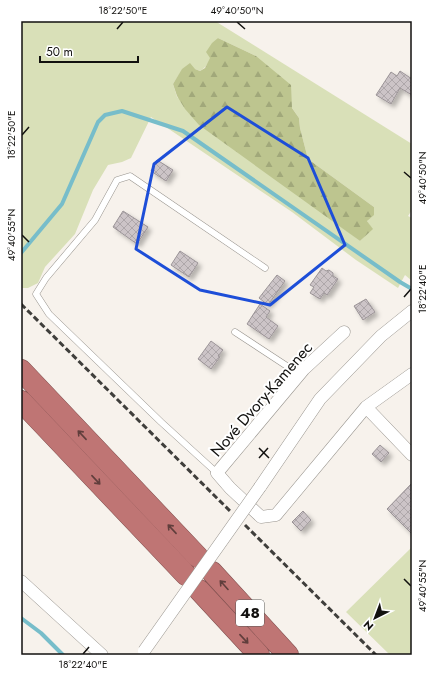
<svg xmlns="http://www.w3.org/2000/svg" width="433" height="676" font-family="Jost,sans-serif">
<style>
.green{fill:#d9e0b8;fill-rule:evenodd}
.forest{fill:url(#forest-firs)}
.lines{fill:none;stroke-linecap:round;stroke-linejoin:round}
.stream{stroke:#77bdca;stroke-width:4}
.building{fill:url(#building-cross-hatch);stroke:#9b9497;filter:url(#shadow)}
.lane-casing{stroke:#98948e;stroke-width:7}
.street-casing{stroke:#98948e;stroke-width:13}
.highway-casing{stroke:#825251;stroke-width:22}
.lane{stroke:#fff;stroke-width:6}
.street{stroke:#fff;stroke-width:12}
.highway{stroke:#bf7574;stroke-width:21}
.rail{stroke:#3f3e3b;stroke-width:3;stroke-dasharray:6 3;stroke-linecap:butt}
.street-bridge-casing{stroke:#98948e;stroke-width:13;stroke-linecap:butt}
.street-bridge{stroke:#fff;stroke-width:12}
.oneway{stroke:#603e3c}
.marked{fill:none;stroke:#1d4ed8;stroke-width:3;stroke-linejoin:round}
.ticks{fill:none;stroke:#12110f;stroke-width:1.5}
.labels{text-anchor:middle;stroke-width:4;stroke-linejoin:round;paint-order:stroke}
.shield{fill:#fff;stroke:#595857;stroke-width:1}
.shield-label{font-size:15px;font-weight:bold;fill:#12110f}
.street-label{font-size:16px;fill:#12110f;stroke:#fff}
.neatline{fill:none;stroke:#12110f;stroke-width:1.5}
.ticks-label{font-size:10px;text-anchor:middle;fill:#12110f}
</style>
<defs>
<pattern id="forest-firs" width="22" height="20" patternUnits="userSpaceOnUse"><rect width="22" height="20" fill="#bdc58f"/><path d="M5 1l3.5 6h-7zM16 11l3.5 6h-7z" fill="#a1a87a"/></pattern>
<pattern id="building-cross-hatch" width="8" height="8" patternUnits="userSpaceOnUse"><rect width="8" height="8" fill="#ccc4c7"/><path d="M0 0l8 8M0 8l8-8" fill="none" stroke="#aea7aa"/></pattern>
<filter id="shadow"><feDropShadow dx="3.5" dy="3.5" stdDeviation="2" flood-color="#0004"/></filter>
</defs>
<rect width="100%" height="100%" fill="#f7f2ec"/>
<path class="green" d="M 21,21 L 215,21 L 412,144 L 412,210 L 408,216 L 412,218 L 412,281 L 405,275 L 398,288 L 356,260 L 292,212 L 151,117 L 131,158 L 122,162 L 108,165 L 93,190 L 75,234 L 45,267 L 38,283 L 28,288 L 21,288 ZM 218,38 L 256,56 L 299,118 L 300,128 L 308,159 L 374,207 L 367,221 L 372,229 L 360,241 L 177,97 L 173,84 L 182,70 L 195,69 L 200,71 C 211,65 214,49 218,38 Z
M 412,547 L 412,655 L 390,655 L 346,612 Z"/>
<path class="forest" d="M 218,38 L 256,56 L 291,85 L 292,108 L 299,118 L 300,128 L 308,159 L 374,207 L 374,215 L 367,221 L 373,229 L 360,241 L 199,125 L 185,109 L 177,96 L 173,84 L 182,69 L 190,63 L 195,69 L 200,71 L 205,68 L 210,58 L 206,52 L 212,43 Z"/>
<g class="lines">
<path class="stream" d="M 21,253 L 62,204 L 98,122 L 105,115 L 122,111 L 183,131 L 400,282 L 412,289
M 21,618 L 41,633 L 63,655"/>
</g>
<path class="building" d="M 400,71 L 412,79 L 412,95 L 400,88 L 391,104 L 376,95 L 391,72 L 397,76 Z
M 157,160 L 173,170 L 166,181 L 151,171 Z
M 123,211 L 148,227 L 137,244 L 113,227 Z
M 180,251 L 198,263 L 189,277 L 171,265 Z
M 322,268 L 326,271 L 329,270 L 333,273 L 333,276 L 338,279 L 327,295 L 324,293 L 320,299 L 310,293 L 314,287 L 310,285 Z
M 277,275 L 285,281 L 268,305 L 259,298 Z
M 366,299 L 375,312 L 363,320 L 354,306 Z
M 260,304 L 270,311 L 266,317 L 278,326 L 269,339 L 247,324 Z
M 211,341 L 223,350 L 218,356 L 220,357 L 211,369 L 198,359 Z
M 380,445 L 389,453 L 381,462 L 372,454 Z
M 412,483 L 412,534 L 387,509 Z
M 303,511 L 311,520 L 301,531 L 292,522 Z"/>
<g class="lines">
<defs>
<path id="lane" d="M 235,332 L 299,374
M 217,473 L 161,422 L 49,314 L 36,294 L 46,278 L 95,220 L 117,180 L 130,176 L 265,268"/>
<path id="street" d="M 344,332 L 304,369 L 217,473 L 230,488 L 261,517 L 276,515 L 366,407 L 412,374
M 366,407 L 412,455
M 260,487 L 320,399 L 381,336 L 412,311
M 21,581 L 102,655"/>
<path id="highway" d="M 21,370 L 198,557
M 21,401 L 186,575
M 212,572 L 288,655
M 199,590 L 259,655"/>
</defs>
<use href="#lane" class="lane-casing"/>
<use href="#street" class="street-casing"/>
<use href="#highway" class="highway-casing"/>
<use href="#lane" class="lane"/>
<use href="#street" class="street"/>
<use href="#highway" class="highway"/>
<path class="rail" d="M 21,304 L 231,512
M 245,525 L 376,655"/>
<defs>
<path id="street-bridge" d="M 144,651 L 260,487"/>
</defs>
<use href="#street-bridge" class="street-bridge-casing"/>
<use href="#street-bridge" class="street-bridge"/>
</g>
<defs><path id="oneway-shaft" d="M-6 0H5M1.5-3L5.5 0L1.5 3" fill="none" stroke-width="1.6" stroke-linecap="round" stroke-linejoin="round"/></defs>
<g class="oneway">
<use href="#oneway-shaft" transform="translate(82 435) rotate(-133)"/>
<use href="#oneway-shaft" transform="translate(96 480) rotate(47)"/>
<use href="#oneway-shaft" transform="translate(172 529) rotate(-133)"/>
<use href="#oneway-shaft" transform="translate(224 585) rotate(-132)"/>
<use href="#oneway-shaft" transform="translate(244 639) rotate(47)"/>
</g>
<path class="marked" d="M 227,107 L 308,158 L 345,245 L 270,305 L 200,290 L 136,249 L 154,164 Z"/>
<path class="ticks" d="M 237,22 L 245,29M 117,29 L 123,22M 22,135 L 29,127M 404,172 L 411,178M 22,235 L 29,242M 404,297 L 411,289M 259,448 L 269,458M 259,458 L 268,448M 404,579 L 411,586M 83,654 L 89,647"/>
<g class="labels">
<rect class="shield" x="236" y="600" width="28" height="26" rx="3"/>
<g class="shield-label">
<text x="250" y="618">48</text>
</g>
<g class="street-label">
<text transform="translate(261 399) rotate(-49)" y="6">Nové Dvory-Kamenec</text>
</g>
</g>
<rect width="433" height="676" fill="none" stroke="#ffffff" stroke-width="44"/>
<g transform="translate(375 618) rotate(222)" stroke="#ffffff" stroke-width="3" paint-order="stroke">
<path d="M0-3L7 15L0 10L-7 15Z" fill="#12110f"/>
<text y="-6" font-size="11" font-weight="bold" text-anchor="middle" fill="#12110f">N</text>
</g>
<path d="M40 56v6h98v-6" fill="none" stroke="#12110f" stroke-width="2"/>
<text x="46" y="56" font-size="12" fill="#12110f" stroke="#ffffff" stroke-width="3" paint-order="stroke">50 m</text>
<rect x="22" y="22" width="389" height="632" class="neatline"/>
<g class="ticks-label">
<text x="123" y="14">18°22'50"E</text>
<text x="237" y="14">49°40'50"N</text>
<text transform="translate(11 135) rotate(-90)" y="4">18°22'50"E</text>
<text transform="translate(422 178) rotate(-90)" y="4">49°40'50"N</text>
<text transform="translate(11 235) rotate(-90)" y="4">49°40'55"N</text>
<text transform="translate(422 289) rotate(-90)" y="4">18°22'40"E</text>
<text transform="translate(422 586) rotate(-90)" y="4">49°40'55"N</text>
<text x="83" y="668">18°22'40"E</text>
</g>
</svg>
